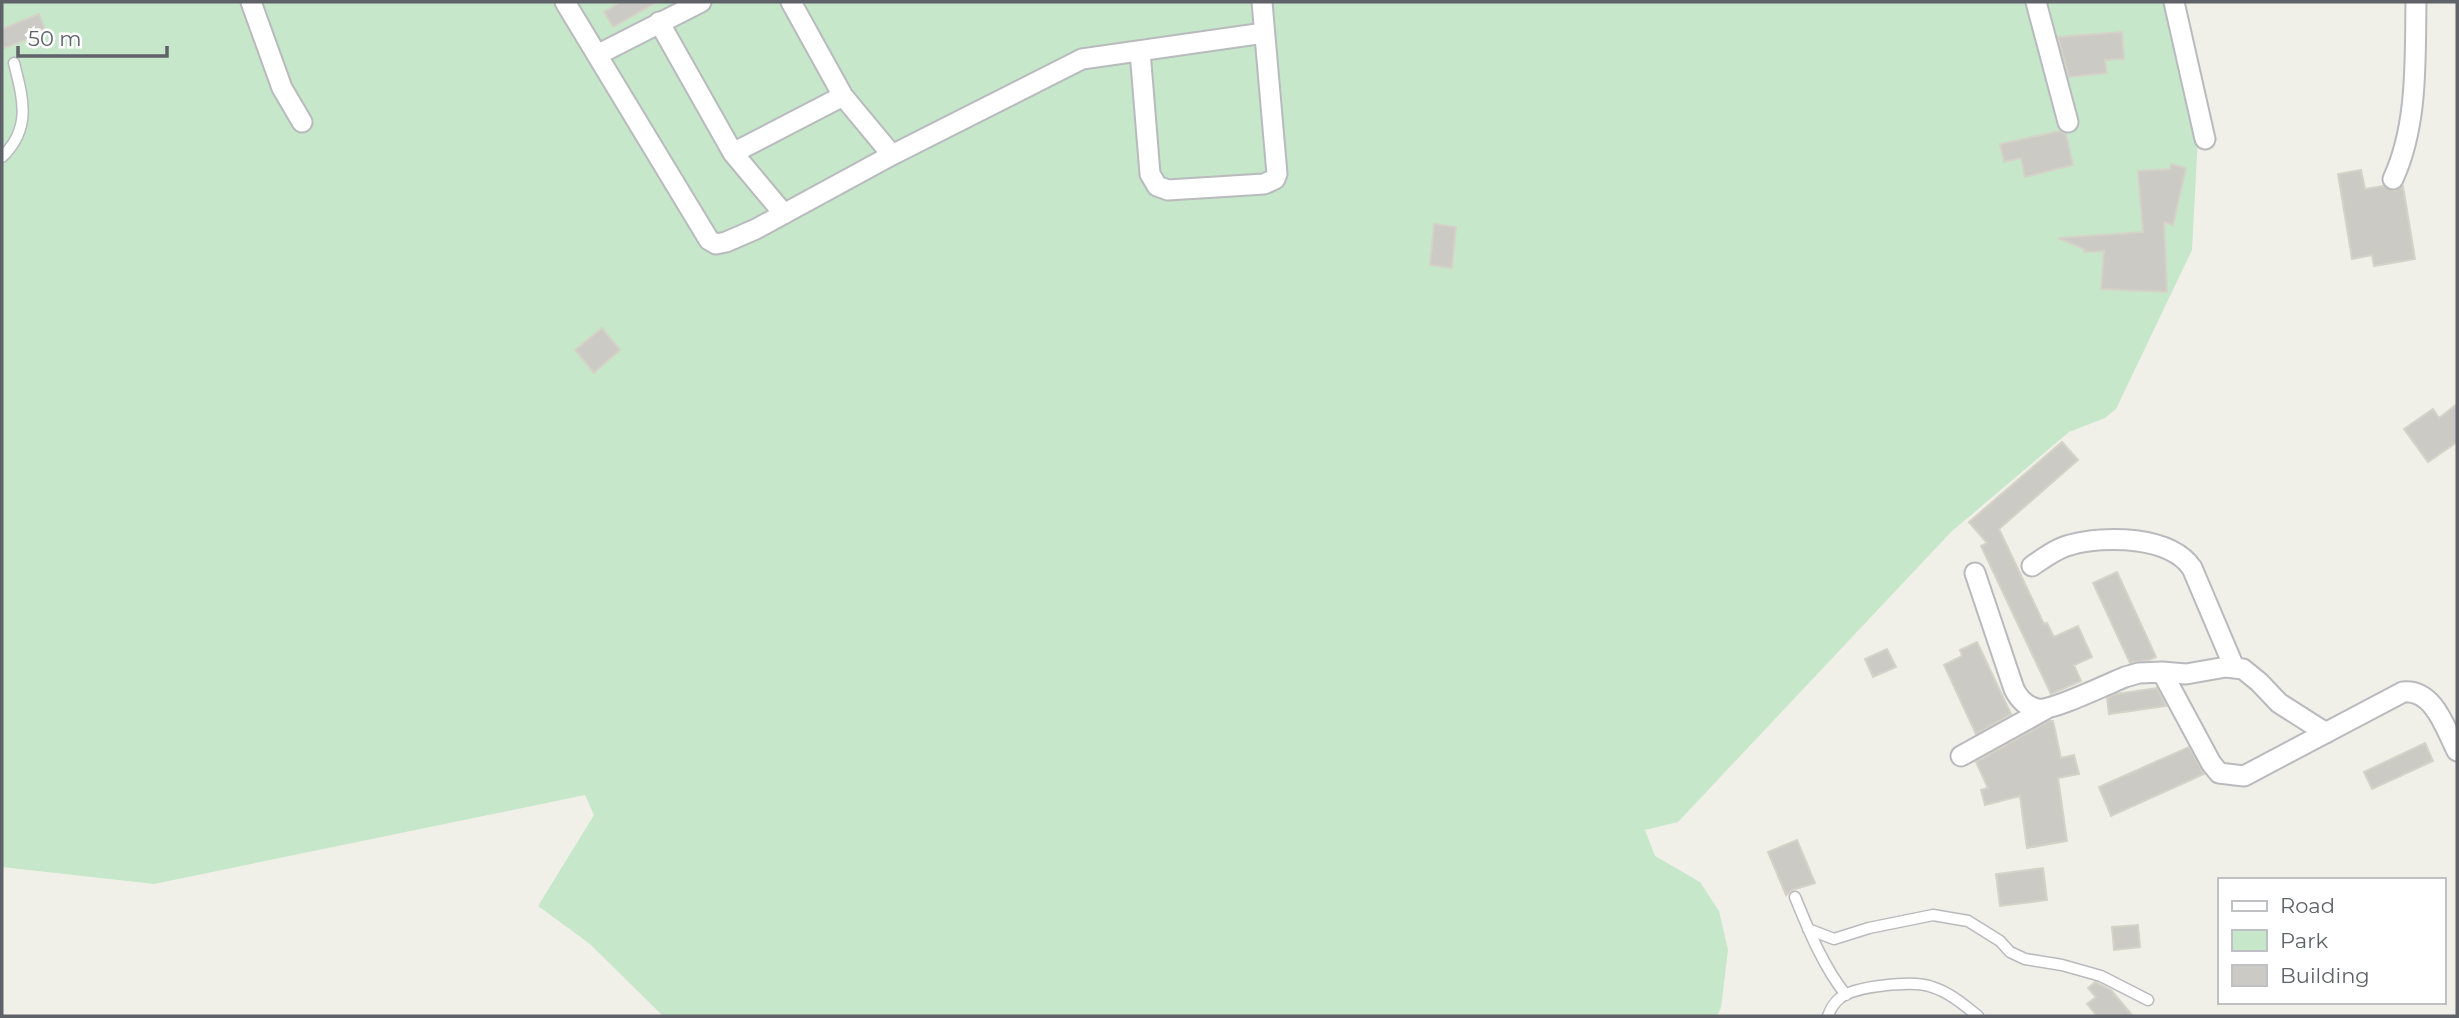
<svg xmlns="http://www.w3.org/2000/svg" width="2459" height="1018" font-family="Montserrat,sans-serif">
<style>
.green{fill:#c6e7ca}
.building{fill:#cccac5;stroke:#d5d2c7;stroke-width:2}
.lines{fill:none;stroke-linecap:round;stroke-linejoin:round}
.service-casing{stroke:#b8babe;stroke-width:13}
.minor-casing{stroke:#b8babe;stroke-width:23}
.service{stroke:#fff;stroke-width:10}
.minor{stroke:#fff;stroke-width:19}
</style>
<rect width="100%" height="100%" fill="#f1f0e8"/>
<path class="green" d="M 2,2 L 2171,2 L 2198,137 L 2192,250 L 2116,409 L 2105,418 L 2069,432 L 1951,532 L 1678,822 L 1645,830 L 1655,856 L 1700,882 L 1719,911 L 1728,950 L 1721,1008 L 1717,1016 L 663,1016 L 590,944 L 538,906 L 594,815 L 585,795 L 154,884 L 2,867 Z"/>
<path class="building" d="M 621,2 L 657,2 L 613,27 L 604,12 Z
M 39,14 L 46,32 L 2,49 L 2,29 Z
M 2122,32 L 2124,59 L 2105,60 L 2107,73 L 2069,77 L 2058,37 Z
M 2060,131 L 2066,134 L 2073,165 L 2025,177 L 2021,158 L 2004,162 L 2000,144 Z
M 2171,164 L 2186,168 L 2173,225 L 2164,222 L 2167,292 L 2101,289 L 2104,251 L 2084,252 L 2084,249 L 2058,238 L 2143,232 L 2138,171 L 2170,169 Z
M 2361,170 L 2365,189 L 2383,186 L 2394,191 L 2403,186 L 2415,259 L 2374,266 L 2372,255 L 2352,259 L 2338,174 Z
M 1434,224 L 1456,227 L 1452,268 L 1430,265 Z
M 602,328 L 620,350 L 594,373 L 575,350 Z
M 2457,404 L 2457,442 L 2428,462 L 2404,429 L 2433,409 L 2439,418 Z
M 2062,442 L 2078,460 L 1999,529 L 2044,624 L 2047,623 L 2054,637 L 2078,626 L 2092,657 L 2074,665 L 2081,681 L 2051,694 L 1981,546 L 1987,543 L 1969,522 Z
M 2117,572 L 2156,657 L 2149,660 L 2130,663 L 2093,583 Z
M 1977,642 L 2011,714 L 1976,734 L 1944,665 L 1962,656 L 1960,650 Z
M 1887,649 L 1896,667 L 1873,677 L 1865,659 Z
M 2157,688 L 2166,706 L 2109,714 L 2107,698 L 2116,694 Z
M 2049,721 L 2053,721 L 2061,758 L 2074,755 L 2079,774 L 2058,778 L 2067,841 L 2027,848 L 2020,796 L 1985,805 L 1981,790 L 1988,788 L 1976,762 Z
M 2425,743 L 2433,761 L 2372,789 L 2364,772 Z
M 2189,747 L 2204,774 L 2111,816 L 2099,787 Z
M 1797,840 L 1815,883 L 1792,890 L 1786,895 L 1768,852 Z
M 2043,868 L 2047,900 L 2000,906 L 1996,874 Z
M 2138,925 L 2140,947 L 2114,950 L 2112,927 Z
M 2095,982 L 2111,990 L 2133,1016 L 2097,1016 L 2087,1004 L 2096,997 L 2088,988 Z"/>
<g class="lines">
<defs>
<path id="service" d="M 2,157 C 32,128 23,99 14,63
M 1795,897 C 1809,931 1823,966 1846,995
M 1808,929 L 1834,939 L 1869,928 L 1933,915 L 1968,921 L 2000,941 L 2010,952 L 2025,959 L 2062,965 L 2101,976 L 2148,1000
M 1828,1016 C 1830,1010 1835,1002 1840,998 C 1854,986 1914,980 1932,987 C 1949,992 1964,1005 1978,1016"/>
<path id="minor" d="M 251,2 L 282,88 L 302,122
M 565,2 L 709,240 L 716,244 L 726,242 L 756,229 L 892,155 L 1082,59 L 1264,33
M 791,2 L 843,96 L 892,155
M 2036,2 L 2068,122
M 2174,2 L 2205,139
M 659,22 L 733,153 L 784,214
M 1140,51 L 1150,174 L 1157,186 L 1168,190 L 1264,184 L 1275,179 L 1277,174 L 1262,2
M 597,55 L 701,2
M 733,153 L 843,96
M 2393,179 C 2418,125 2415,60 2416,2
M 2032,566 C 2044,558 2057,548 2070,545 C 2105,535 2170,536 2192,568 L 2234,667
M 1975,573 L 2014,689 C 2019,699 2026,707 2038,709 C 2052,711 2110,683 2125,677 L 2139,673 L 2162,672 L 2211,763 L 2219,773 L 2244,776 L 2403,692 C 2434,689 2445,728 2457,751
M 2162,672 L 2186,674 L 2226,667 L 2243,669 L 2259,682 L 2279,703 L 2326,733
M 1961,756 L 2046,709"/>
</defs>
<use href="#service" class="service-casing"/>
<use href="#minor" class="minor-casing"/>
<use href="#service" class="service"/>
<use href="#minor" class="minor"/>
</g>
<rect width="2459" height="1018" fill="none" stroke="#5f6268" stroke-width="7"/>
<rect x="2218" y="878" width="228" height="126" fill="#ffffff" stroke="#bfc0c3" stroke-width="2"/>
<rect x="2232" y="901" width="35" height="10" fill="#ffffff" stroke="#bfc0c3" stroke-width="2"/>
<text x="2280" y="913" font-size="21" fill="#5f6268">Road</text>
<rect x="2232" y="930" width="35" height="21" fill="#c6e7ca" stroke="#bfc0c3" stroke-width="2"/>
<text x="2280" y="948" font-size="21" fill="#5f6268">Park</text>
<rect x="2232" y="965" width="35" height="21" fill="#cccac5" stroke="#bfc0c3" stroke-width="2"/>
<text x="2280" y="983" font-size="21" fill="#5f6268">Building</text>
<path d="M18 46v10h149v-10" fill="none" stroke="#5f6268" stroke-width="3.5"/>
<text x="28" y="46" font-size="21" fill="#5f6268" stroke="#ffffff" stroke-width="5" paint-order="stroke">50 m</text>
</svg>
